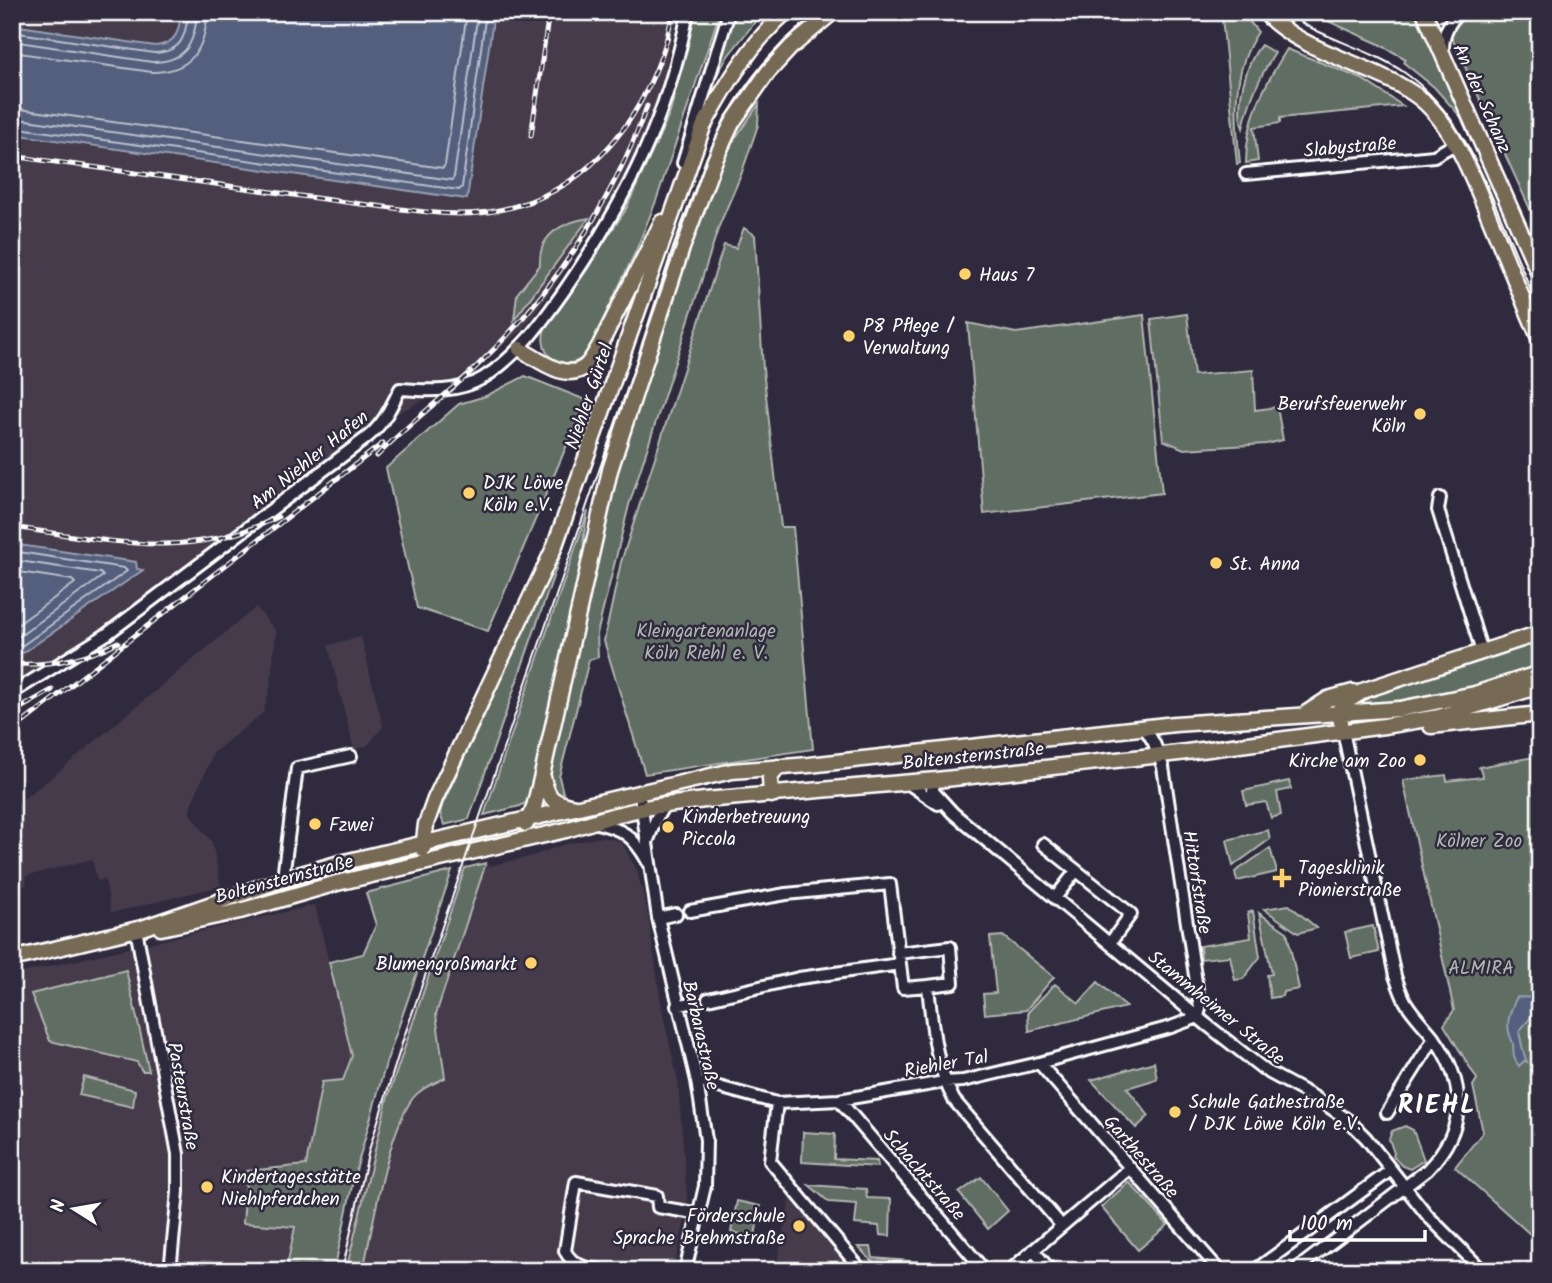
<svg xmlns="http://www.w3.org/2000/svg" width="1552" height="1283" font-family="Kalam,sans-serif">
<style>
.built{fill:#443a4b}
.green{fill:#606d62;stroke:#b0b6b0;stroke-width:2}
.water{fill:#525f7b;stroke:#979fb0;stroke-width:2}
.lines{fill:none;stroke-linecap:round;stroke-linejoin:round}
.shore{stroke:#babfca;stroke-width:2}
.minor-casing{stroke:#fff;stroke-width:16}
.major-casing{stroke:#fff;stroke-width:19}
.minor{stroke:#2f2a3d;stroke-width:10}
.major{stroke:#776a54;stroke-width:14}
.tram{stroke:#fff;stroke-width:2}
.rail-casing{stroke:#fff;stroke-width:5}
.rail{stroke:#2f2a3d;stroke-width:2.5;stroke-dasharray:8;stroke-linecap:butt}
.poi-dot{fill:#ffd166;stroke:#2f2a3d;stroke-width:2.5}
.labels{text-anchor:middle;stroke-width:5;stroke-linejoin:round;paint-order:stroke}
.street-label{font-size:19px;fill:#fff;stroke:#2f2a3d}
.poi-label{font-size:19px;fill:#fff;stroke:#2f2a3d;text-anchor:start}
.park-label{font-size:19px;fill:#b0b6b0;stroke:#2f2a3d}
.district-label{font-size:26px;font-weight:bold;letter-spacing:2px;fill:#fff;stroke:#2f2a3d}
</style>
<rect width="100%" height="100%" fill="#2f2a3d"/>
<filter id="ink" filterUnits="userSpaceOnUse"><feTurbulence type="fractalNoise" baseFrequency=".0143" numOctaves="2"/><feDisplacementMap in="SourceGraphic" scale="14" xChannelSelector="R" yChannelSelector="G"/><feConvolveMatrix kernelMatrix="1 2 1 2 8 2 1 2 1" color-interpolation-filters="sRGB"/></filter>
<g filter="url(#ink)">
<path class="built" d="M 12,12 L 181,12 L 178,34 L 165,45 L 155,46 L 12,25 Z
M 494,12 L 678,12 L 664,76 L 649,123 L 621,185 L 550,293 L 522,331 L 440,391 L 366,430 L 102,628 L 12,685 L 12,651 L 23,653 L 142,570 L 136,569 L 136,562 L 12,544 L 12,134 L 467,198 Z
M 256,607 L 276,631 L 276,634 L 270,688 L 263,713 L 214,752 L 191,805 L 190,814 L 212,842 L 221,886 L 111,913 L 105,879 L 97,881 L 92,859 L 26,876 L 27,885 L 12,889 L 12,807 L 46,782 Z
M 361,637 L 383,727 L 368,745 L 354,750 L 328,645 Z
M 601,837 L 621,841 L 637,870 L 647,909 L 662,1009 L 678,1081 L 688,1208 L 673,1271 L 341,1271 L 368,1150 L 402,1036 L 467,871 L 529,857 L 565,844 Z
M 315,905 L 352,1056 L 343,1080 L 322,1083 L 286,1271 L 12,1271 L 12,975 Z
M 790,1199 L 839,1254 L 853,1271 L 775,1271 Z"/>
<path class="green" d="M 695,12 L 720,12 L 656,201 L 635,253 L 586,355 C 564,375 536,357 545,328 L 625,211 L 670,113 Z
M 732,12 L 763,12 L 728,56 L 714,80 Z
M 1308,12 L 1418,12 L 1463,114 L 1459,115 L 1434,87 L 1404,63 L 1406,59 L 1377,43 Z
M 1465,12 L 1540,12 L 1540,231 L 1451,36 L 1455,25 Z
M 1245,16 L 1258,32 C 1231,72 1235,118 1240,163 L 1237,164 L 1222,18 Z
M 1261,45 L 1275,53 C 1259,77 1249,101 1243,128 C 1235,107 1245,64 1261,45 Z
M 1287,49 L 1362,79 L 1403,106 L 1280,118 L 1280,123 L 1254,127 L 1258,161 L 1246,163 C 1246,119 1264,86 1287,49 Z
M 759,104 L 758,125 L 741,175 L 719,226 L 629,505 L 597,634 L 598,657 L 589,660 L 559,777 L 564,797 L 557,798 L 547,773 L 616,474 L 676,289 L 718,171 L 734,140 Z
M 589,218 L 514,320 L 517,294 L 540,265 C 538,235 562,222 589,218 Z
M 744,228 L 755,235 L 763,369 L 781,527 L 793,527 L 813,749 L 645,774 L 604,641 L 621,562 L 724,245 L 736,248 Z
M 1187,314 L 1194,375 L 1253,370 L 1255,410 L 1277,407 L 1283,440 L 1266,444 L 1184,449 L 1163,440 L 1151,319 Z
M 1144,315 L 1162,493 L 984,514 L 968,323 L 1016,333 Z
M 525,376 L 586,400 L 488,631 L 417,608 L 386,468 L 459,404 L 486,396 Z
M 580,499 L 469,819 L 444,825 L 440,813 L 443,803 L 498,686 L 493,684 L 564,538 Z
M 588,511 L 584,534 L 583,564 L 531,800 L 520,806 L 484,815 Z
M 1540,639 L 1540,667 L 1431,700 L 1351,710 L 1353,702 L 1418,678 Z
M 1540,756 L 1540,1243 L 1455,1167 L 1483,1132 L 1473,1086 L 1477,1079 L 1444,1025 L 1454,1010 L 1403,780 L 1446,775 L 1447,781 L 1483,777 L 1479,767 Z
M 1289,781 L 1291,789 L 1277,792 L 1281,815 L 1271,818 L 1266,802 L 1246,805 L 1243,791 Z
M 1268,830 L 1270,839 L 1233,866 L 1227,840 Z
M 1270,848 L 1277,872 L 1237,881 L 1235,872 Z
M 486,863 L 436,1014 L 445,1078 C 433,1084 421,1088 413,1098 C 387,1133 373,1226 363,1271 L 346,1271 L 387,1100 L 465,868 Z
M 452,871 L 386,1063 L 353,1181 L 334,1271 L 286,1271 L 295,1227 L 243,1223 L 247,1171 L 306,1165 L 322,1082 L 343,1080 L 352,1056 L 329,962 L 363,954 L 376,925 L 366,893 Z
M 1289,905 L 1317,928 L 1298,933 L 1264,909 Z
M 1253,911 L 1260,957 L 1243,979 L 1235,980 L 1230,956 L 1201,959 L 1200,946 L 1251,938 L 1248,913 Z
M 1259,913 L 1287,932 L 1299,989 L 1283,992 L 1282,996 L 1270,998 L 1267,975 L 1272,974 Z
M 1373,926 L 1379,952 L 1351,958 L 1345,932 Z
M 1003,936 L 1054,977 L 1026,1010 L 985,1014 L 983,994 L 996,993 L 990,937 Z
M 126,970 L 149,1071 L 142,1071 L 137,1062 L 50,1041 L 31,994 Z
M 1098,982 L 1126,1007 L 1029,1031 L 1028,1012 L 1055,984 L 1079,1003 Z
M 1154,1062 L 1157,1079 L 1127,1088 L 1149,1116 L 1136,1128 L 1091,1080 Z
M 84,1077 L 135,1090 L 133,1107 L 79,1095 Z
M 1405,1126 L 1413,1130 L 1424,1160 L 1410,1169 L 1402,1166 L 1393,1156 L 1394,1153 L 1389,1139 L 1392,1131 Z
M 803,1132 L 835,1134 L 834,1159 L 877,1161 L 878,1167 L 802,1162 Z
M 981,1177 L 1008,1211 L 988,1229 L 959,1193 Z
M 1129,1182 L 1168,1225 L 1138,1250 L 1101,1207 Z
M 809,1185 L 866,1189 L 867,1198 L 891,1199 L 890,1236 L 880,1235 L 879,1226 L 855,1224 L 857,1204 L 829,1202 Z
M 737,1201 L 760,1206 L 755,1237 L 731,1232 Z
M 858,1247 L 871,1247 L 873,1258 L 945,1264 L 944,1271 L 880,1269 Z"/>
<path class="water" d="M 181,12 L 494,12 L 467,199 L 12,134 L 12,25 L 155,46 C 177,44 179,31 181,12 Z
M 12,544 L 136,562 L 137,569 L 143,570 L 23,653 L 12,651 Z
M 1517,997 L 1536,998 C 1539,1014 1526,1021 1519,1032 C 1522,1043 1522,1052 1527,1062 L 1524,1061 L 1519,1066 C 1512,1058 1514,1053 1513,1044 C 1512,1040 1510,1036 1509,1032 C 1506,1020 1511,1008 1517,997 Z"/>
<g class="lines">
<path class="shore" d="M 12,32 L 154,53 C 181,52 186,38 188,12
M 12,41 L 152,62 C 186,62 195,43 197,12
M 12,52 L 152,72 C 191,72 206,49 207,12
M 12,108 L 443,168 L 445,165 L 467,12
M 12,118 L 452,180 L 454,177 L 478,12
M 12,127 L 459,190 L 462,187 L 486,12
M 12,551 L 124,568 L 127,571 L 23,645 L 12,645
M 12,560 L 100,573 L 103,576 L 20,636 L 12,636
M 12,571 L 72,580 L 75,583 L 17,625 L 12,625"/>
<defs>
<path id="minor" d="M 1443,51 C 1443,34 1447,25 1459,12
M 683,163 L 729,12
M 1246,174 L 1434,156 L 1455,144
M 1440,498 L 1438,510 L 1482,652
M 12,693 L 107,634 L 365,439 C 383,425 390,409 400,389 C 428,391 458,393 483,378 C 518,356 543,321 566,288 C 626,201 668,117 688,12
M 1145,728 L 1154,743 L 1163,767 L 1200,1008 L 1198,1017
M 936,780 L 932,790 L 953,813 L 1206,1024 L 1266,1071 L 1316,1098 L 1348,1120 L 1366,1138 L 1428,1216 L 1483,1271
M 906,782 L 938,804
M 641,802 L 658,918 L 697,1081 L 706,1140 L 705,1186 L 685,1271
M 593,822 C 623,829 633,835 648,862
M 648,840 L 656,819 L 664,805
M 1043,844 L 1131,914 L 1110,943
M 284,879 L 284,870 L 297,768 L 351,756
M 1055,898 L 1076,871
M 690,911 L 786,894 L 890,884 L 903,988 L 928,986 C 932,1025 935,1065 954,1100 L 1061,1225
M 658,918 L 676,914
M 136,929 L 178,1154 L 178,1192 L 170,1271
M 898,953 L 950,947 L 953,983 L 928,986
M 708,999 L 799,978 L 900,964
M 677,1006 L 694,1002
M 1039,1063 L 1220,1271
M 697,1081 L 777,1103 L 839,1100 L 944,1082 L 963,1081 L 1039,1063 L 1171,1027 L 1198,1017
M 839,1100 L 985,1271
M 777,1103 L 770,1161 L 862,1271
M 1387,1113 L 1434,1038
M 1033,1250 L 1051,1271
M 604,1271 C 588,1268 573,1267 565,1251 L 576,1182 L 657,1196 L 658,1207 L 700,1214
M 1009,1271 L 1130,1168
M 1254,1271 L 1391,1170
M 1294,1271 L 1427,1170 C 1467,1129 1467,1085 1435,1039 C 1426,1027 1413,1015 1405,1001 C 1401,993 1398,984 1395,976 L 1343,731"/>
<path id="major" d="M 1264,12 C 1304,54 1367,62 1414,94 C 1455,121 1478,192 1497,236 C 1511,271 1525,305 1540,340
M 1424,12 L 1540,276
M 520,349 C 538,359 566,383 586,366 C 591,361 595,353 599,347 L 662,222
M 1305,714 L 1328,699 L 1353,692
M 1341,722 L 1339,714 L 1341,705 L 1365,690 L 1540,633
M 1431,726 L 1540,714
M 543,777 C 548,800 552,802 575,807
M 771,795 L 770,778 L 778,767
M 526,824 L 534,807 L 542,775 L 610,470 L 682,248 L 714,162 L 732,123 L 768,72 L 791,47 L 833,12
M 423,849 L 426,824 L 435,799 L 554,548 L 703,127 C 726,85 750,44 786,12
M 161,928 L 240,911 L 337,883 L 566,830 L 615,815 L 650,807 L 705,800 L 936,780 L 1179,753 L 1384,726 L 1439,717 L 1540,686
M 12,959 L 142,928 L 284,879 L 340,863 L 732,771 L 809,765 L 1175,724 L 1400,709 L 1475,694 L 1540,673"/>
</defs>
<use href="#minor" class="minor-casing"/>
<use href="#major" class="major-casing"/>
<use href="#minor" class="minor"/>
<use href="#major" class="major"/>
<path class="tram" d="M 1286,12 C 1320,39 1366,46 1405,73 C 1455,108 1478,163 1501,218 C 1514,249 1527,280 1540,312
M 342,1271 L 369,1150 L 404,1037 L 706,160 C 730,102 767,50 818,12"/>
<defs>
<path id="rail" d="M 665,46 L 673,12
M 531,136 L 549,12
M 12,156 C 101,168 191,181 280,193 C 320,199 360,204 401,209 C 427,212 453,216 480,213 C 581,202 640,128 668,36
M 377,456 C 408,424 443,398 476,367 C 552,295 611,205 647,106
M 12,527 C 107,540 187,562 278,517
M 12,664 C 49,666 85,659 118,642
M 12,713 L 52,690
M 12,731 L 383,443"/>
</defs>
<use href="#rail" class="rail-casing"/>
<use href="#rail" class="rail"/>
</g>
</g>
<g class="poi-dot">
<circle cx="965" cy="274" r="7"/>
<circle cx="849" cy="336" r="7"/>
<circle cx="1420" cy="414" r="7"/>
<circle cx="469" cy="493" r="7"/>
<circle cx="1216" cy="563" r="7"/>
<circle cx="1420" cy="760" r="7"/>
<circle cx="315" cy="824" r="7"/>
<circle cx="668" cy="827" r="7"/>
<path d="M1278.5 867.5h7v7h7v7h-7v7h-7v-7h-7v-7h7z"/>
<circle cx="531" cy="963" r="7"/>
<circle cx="1175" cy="1112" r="7"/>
<circle cx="207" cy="1187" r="7"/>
<circle cx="799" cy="1226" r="7"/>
</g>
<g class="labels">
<g class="street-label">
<text transform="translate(1483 98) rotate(66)" y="7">An der Schanz</text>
<text transform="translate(1350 146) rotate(-5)" y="7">Slabystraße</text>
<text transform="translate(588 396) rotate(-71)" y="7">Niehler Gürtel</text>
<text transform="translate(309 459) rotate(-39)" y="7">Am Niehler Hafen</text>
<text transform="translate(973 755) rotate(-6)" y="7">Boltensternstraße</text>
<text transform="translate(284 878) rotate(-15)" y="7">Boltensternstraße</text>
<text transform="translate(1198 882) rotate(81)" y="7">Hittorfstraße</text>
<text transform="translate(1217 1007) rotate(39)" y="7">Stammheimer Straße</text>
<text transform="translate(702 1035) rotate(77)" y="7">Barbarastraße</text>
<text transform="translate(946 1063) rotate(-10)" y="7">Riehler Tal</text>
<text transform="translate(184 1096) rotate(80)" y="7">Pasteurstraße</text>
<text transform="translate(1142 1156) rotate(49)" y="7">Garthestraße</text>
<text transform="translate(925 1174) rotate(49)" y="7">Schachtstraße</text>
</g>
<g class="poi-label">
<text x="979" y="281">Haus 7</text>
<text x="863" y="332">P8 Pflege /<tspan x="863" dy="22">Verwaltung</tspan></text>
<text x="1406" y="410" text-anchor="end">Berufsfeuerwehr<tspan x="1406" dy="22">Köln</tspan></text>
<text x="483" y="489">DJK Löwe<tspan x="483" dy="22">Köln e.V.</tspan></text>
<text x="1230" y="570">St. Anna</text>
<text x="1406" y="767" text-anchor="end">Kirche am Zoo</text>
<text x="682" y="823">Kinderbetreuung<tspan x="682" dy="22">Piccola</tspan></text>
<text x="329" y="831">Fzwei</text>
<text x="1298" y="874">Tagesklinik<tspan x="1298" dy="22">Pionierstraße</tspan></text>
<text x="517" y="970" text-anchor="end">Blumengroßmarkt</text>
<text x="1189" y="1108">Schule Gathestraße<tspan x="1189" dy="22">/ DJK Löwe Köln e.V.</tspan></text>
<text x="221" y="1183">Kindertagesstätte<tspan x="221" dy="22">Niehlpferdchen</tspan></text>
<text x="785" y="1222" text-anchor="end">Förderschule<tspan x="785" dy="22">Sprache Brehmstraße</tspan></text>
</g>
<g class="park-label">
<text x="706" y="637">Kleingartenanlage<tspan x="706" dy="22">Köln Riehl e. V.</tspan></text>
<text x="1479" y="847">Kölner Zoo</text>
<text x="1481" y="974">ALMIRA</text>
</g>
<g class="district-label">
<text x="1437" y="1113">RIEHL</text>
</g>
</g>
<rect width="1552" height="1283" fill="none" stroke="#2f2a3d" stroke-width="42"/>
<rect x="21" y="21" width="1510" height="1241" fill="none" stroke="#fff" stroke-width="2.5" filter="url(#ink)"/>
<g transform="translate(74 1209) rotate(281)" stroke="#2f2a3d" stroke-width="5" paint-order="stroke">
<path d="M0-5L12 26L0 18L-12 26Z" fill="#ffffff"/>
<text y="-10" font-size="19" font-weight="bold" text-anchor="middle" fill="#ffffff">N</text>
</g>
<path d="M1290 1230v10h135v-10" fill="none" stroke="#ffffff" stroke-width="3.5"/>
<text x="1300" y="1230" font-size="21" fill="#ffffff" stroke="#2f2a3d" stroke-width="5" paint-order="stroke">100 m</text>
</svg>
